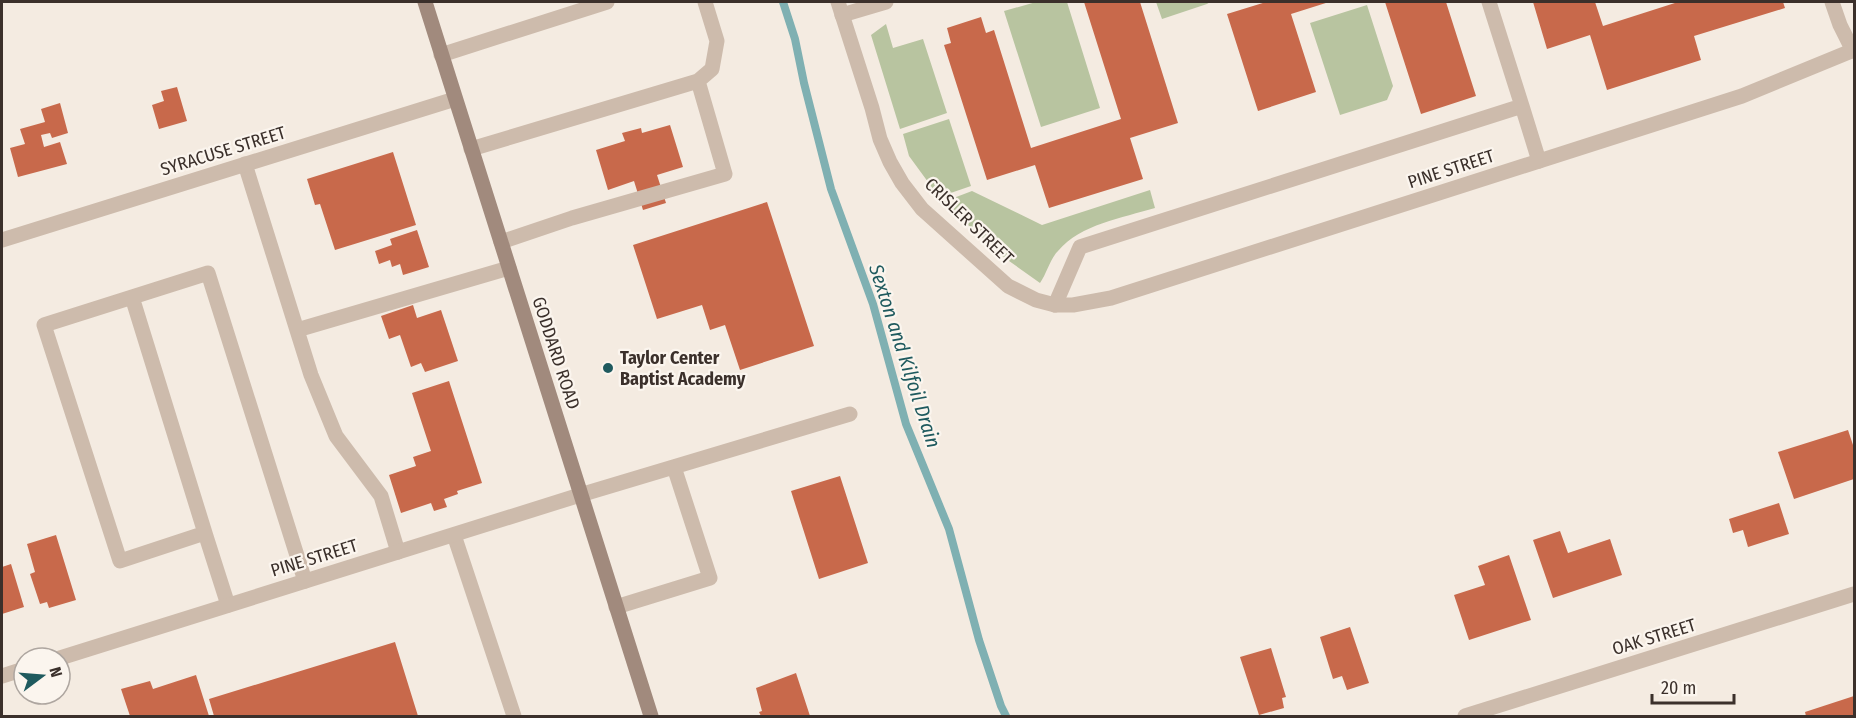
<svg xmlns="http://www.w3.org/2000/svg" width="1856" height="718" font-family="'Fira Sans Condensed',sans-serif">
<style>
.green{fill:#b8c4a0}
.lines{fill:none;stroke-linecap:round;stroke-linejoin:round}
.stream{stroke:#7fb0b2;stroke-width:8}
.building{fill:#c8694b}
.service{stroke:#cdbbac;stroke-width:15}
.minor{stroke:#cdbbac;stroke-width:15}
.secondary{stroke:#a18a7d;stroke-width:15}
.poi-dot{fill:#1f5a5e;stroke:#fbf5ee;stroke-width:2}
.labels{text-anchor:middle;stroke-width:4.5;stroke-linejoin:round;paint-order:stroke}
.street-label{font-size:18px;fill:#3b302b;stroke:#fbf5ee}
.poi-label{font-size:18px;font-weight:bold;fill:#3b302b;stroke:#fbf5ee;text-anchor:start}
.water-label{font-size:20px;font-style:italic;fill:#1f5a5e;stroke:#fbf5ee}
</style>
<rect width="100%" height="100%" fill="#f4ebe1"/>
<path class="green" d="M 1036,2 L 1067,2 L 1100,108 L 1041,127 L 1004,11 Z
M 1156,2 L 1210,2 L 1207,4 L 1162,19 Z
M 1367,5 L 1393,86 L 1387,100 L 1340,115 L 1310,23 Z
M 886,24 L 893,48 L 923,39 L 947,113 L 900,129 L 871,35 Z
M 949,119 L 971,186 L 939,197 L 909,156 L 903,134 Z
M 1150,190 L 1155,208 C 1122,218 1081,224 1058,251 C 1050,259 1047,273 1040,283 L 1002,256 L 943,202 L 972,191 L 1042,225 Z"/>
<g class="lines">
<path class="stream" d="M 783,2 L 795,39 L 804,83 L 831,189 L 873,304 L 906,424 L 949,529 L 979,640 L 1001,706 L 1006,716"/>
</g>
<path class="building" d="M 1084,2 L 1140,2 L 1178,123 L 1130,138 L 1143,179 L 1049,208 L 1035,165 L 987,180 L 944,45 L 951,43 L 947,28 L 981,17 L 986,33 L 994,30 L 1031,148 L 1121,119 Z
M 1266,2 L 1329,2 L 1291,14 L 1316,92 L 1258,111 L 1227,14 Z
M 1385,2 L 1446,2 L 1476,96 L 1421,114 Z
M 1533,2 L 1595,2 L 1603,26 L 1678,2 L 1783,2 L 1785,8 L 1694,36 L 1701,60 L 1607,90 L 1590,35 L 1547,49 Z
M 177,87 L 187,121 L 159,129 L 152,105 L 164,101 L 161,91 Z
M 60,103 L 68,133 L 52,138 L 50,133 L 41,135 L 44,147 L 60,142 L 67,164 L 18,177 L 10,148 L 25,144 L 20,129 L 45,122 L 41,109 Z
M 670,125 L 683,167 L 657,175 L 666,203 L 643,210 L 634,181 L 608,190 L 596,150 L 625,141 L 622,133 L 641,128 L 642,133 Z
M 393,152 L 416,225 L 335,250 L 320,204 L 315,205 L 307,179 Z
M 767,202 L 814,346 L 740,370 L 725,325 L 710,330 L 702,305 L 657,319 L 633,245 Z
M 417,230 L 429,267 L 403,275 L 400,264 L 392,267 L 390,260 L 379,264 L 375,251 L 392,245 L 390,239 Z
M 413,305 L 417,318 L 441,310 L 458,361 L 425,372 L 421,363 L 411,367 L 400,335 L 389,339 L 381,316 Z
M 449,381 L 482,483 L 457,491 L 458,494 L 444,499 L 447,507 L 434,511 L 431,503 L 401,513 L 389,475 L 416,466 L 413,457 L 431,451 L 412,393 Z
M 1848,430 L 1854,448 L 1854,479 L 1794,499 L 1778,452 Z
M 840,476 L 868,563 L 819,579 L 791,491 Z
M 1779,503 L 1789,534 L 1748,547 L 1743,530 L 1733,533 L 1729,519 Z
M 1560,531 L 1568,553 L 1610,539 L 1622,575 L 1553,598 L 1533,540 Z
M 56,535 L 76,600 L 49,608 L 47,602 L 40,604 L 30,574 L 35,572 L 27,544 Z
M 1509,555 L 1531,620 L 1469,640 L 1454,595 L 1485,585 L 1478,566 Z
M 11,564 L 24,607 L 2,614 L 2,567 Z
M 1350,627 L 1369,683 L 1347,690 L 1342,676 L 1333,679 L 1320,637 Z
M 395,642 L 418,716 L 214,716 L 209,699 Z
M 1271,648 L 1286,697 L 1282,698 L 1284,708 L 1259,715 L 1240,657 Z
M 796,673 L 810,716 L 761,716 L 759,712 L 762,711 L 756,688 Z
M 196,675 L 209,716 L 130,716 L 121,689 L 150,681 L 153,689 Z
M 1854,696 L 1854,716 L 1806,716 L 1805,712 Z"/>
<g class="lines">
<path class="service" d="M 1832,2 L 1840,25 L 1853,51
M 842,15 L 886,2
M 1522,106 L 1539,161
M 471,149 L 698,81 L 712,69 L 717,41 L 705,2
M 245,164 L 311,375 L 336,436 L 381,496 L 398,552
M 501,242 L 572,218 L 725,174 L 698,81
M 132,297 L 205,533
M 1055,305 L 1080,247 L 1522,106 L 1489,2
M 297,330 L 509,268
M 580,495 L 850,414
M 454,535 L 514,716
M 228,605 L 205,533 L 120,561 L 44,325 L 208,273 L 305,581
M 616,607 L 710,578 L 674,467"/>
<path class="minor" d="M 838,2 L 872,108 L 880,139 L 890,162 L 902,183 L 922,209 L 1008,286 L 1036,300 L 1055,305 L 1073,305 L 1111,298 L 1742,96 L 1854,50
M 441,55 L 607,2
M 2,240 L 455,99
M 60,658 L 580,495
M 2,676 L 24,669
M 1465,716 L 1854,594"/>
<path class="secondary" d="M 425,2 L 651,716"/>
</g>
<circle class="poi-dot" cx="608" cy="368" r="6"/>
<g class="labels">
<g class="street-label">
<text transform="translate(223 151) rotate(-17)" y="6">SYRACUSE STREET</text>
<text transform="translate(1451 169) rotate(-18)" y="6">PINE STREET</text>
<text transform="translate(969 221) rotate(44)" y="6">CRISLER STREET</text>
<text transform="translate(556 353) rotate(72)" y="6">GODDARD ROAD</text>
<text transform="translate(314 558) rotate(-17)" y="6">PINE STREET</text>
<text transform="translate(1654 637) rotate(-17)" y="6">OAK STREET</text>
</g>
<g class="poi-label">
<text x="620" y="364">Taylor Center<tspan x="620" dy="21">Baptist Academy</tspan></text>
</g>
<g class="water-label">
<text transform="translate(905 356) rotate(72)" y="7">Sexton and Kilfoil Drain</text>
</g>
</g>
<rect width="1856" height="718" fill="none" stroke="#3b302b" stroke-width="6"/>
<g transform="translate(42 676) rotate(74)"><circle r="28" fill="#fbf5ee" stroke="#aea6a0" stroke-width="1.5"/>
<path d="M0-4.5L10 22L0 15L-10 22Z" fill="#1f5a5e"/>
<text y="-9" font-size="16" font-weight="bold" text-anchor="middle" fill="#3b302b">N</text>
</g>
<path d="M1652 694v9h82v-9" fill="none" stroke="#3b302b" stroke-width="3"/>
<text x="1661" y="694" font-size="18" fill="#3b302b" stroke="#fbf5ee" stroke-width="4.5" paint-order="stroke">20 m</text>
</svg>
